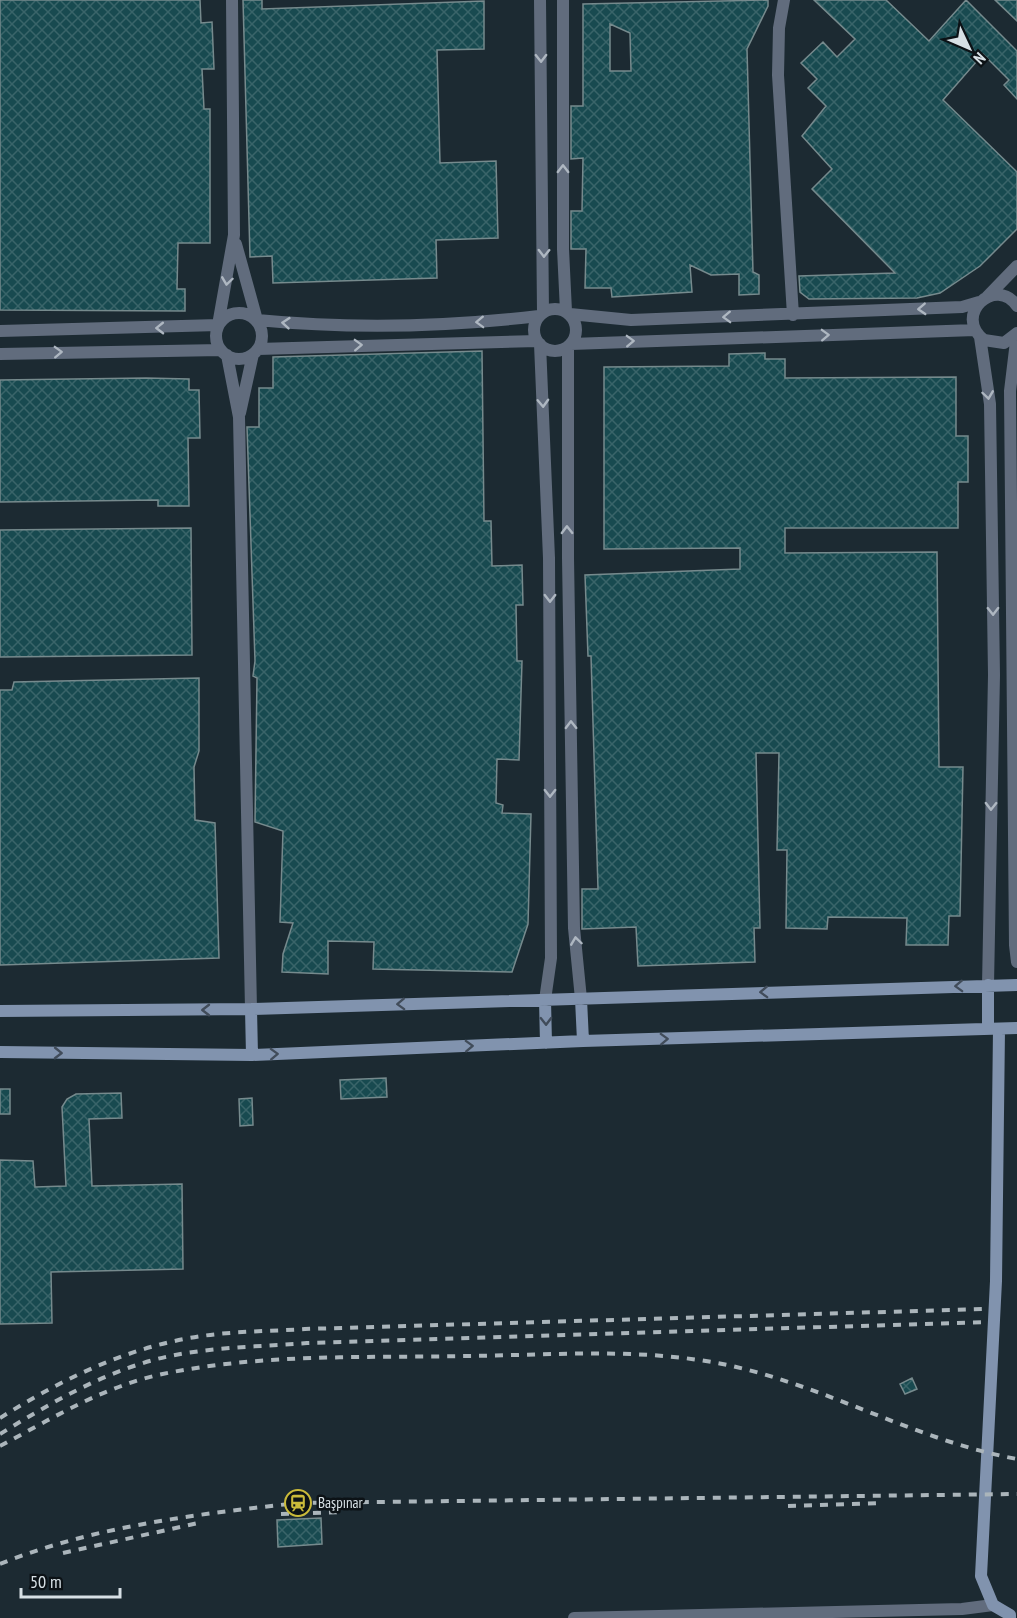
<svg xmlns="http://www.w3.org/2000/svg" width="1017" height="1618" font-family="'PT Sans Narrow',sans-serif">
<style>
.building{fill:url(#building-cross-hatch);stroke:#768a8d;stroke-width:1.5;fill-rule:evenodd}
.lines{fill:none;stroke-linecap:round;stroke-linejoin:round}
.street{stroke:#616c7d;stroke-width:12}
.secondary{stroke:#8193ae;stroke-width:12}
.rail{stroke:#abb5bb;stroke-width:4;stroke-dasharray:8 8;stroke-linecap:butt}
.oneway{stroke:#aeb7c1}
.oneway2{stroke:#414c5a}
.labels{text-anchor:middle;stroke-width:5;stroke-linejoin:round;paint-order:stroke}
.poi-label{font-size:15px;fill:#d7e0e5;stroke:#0c1216;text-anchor:start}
</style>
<defs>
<pattern id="building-cross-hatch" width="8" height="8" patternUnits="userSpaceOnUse" patternTransform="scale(1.5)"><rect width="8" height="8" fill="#184a50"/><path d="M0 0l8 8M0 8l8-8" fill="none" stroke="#396469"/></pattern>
</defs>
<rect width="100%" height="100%" fill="#1c2a32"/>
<path class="building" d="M 0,0 L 200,0 L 201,23 L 212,22 L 214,69 L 202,69 L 204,109 L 210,109 L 210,243 L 178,243 L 177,289 L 185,289 L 185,311 L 0,310 Z
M 243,0 L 262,0 L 262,9 L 484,1 L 484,49 L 437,50 L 440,163 L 496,161 L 498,238 L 436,240 L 437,278 L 273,283 L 272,256 L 250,257 Z
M 768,0 L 768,6 L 747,49 L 753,272 L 759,275 L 759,294 L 739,295 L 739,274 L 711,275 L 690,265 L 692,292 L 612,297 L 611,288 L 585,288 L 586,249 L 571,249 L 571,211 L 582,211 L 583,158 L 571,159 L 571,106 L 583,106 L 583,4 ZM 610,24 L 630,33 L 631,71 L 610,71 Z
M 814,0 L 886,0 L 929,41 L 966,0 L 1017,51 L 1017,99 L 1004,85 L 1009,80 L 983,54 L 943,100 L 1017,172 L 1017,229 L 980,266 L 940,293 L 917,298 L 809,299 L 800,292 L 799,276 L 895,273 L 812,189 L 832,169 L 802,136 L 826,106 L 808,88 L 817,79 L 801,63 L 823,42 L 837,57 L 855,39 Z
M 995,0 L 1017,0 L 1017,21 Z
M 482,351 L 484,521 L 491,521 L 492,566 L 522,565 L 523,605 L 516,605 L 517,661 L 522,661 L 519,760 L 497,759 L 496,803 L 503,805 L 502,813 L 531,814 L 528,924 L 512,972 L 373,969 L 374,942 L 328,941 L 328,974 L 282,972 L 283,954 L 293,923 L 280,922 L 283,831 L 255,822 L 257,678 L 253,676 L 255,661 L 247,427 L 259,427 L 259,388 L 273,388 L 273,357 Z
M 765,353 L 765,359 L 785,359 L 785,378 L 956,377 L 956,436 L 968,436 L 968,482 L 958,482 L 958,528 L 785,528 L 785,553 L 937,552 L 939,767 L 963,767 L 960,916 L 949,916 L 948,945 L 906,945 L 907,918 L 828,917 L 827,929 L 786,928 L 787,850 L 777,850 L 779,753 L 756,753 L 760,928 L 754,928 L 755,962 L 638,966 L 636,927 L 582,929 L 582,889 L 598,889 L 591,656 L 588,656 L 585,575 L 740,569 L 740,548 L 604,549 L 604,367 L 729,366 L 729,354 Z
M 146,378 L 189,379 L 189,390 L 199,390 L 200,438 L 188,438 L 189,506 L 158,506 L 158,500 L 0,502 L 0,380 Z
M 191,528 L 192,655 L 0,657 L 0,530 Z
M 199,678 L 199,751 L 194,767 L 195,820 L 215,823 L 219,958 L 0,965 L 0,690 L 12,690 L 14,682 Z
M 386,1078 L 387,1097 L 341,1099 L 340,1080 Z
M 0,1089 L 10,1089 L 10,1114 L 0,1114 Z
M 121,1093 L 122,1118 L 89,1119 L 92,1186 L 182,1184 L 183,1269 L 51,1272 L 52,1323 L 0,1324 L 0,1160 L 33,1161 L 35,1187 L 66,1186 L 62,1107 L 67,1099 L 76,1094 Z
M 252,1098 L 253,1125 L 240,1126 L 239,1099 Z
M 912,1378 L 917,1389 L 905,1394 L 900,1384 Z
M 321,1518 L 322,1544 L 278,1547 L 277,1520 Z"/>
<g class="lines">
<path class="street" d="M 540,0 L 543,313
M 563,0 L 563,249 L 566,311
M 784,0 L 779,28 L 778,75 L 793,315
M 236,244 L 257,320 C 350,329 446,327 539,316
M 987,297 L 1017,266
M 1017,306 C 996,275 952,315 984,340 L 1004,343 L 1017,333
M534 330a21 21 0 1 1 42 0a21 21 0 1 1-42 0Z
M216 336a23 23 0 1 1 46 0a23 23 0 1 1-46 0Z
M 570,314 L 631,320 L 962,307 L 979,302
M 0,331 L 218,325 L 234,235 L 232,0
M 1017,333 L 1010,391 L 1015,945 L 1017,962
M 980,337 L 990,404 L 994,675 L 988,985
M 540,344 L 549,558 L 551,958 L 545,1000
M 571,344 L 975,330
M 568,347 L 568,558 L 574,928 L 581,999
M 258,349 L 537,341
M 0,354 L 221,350
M 227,355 L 239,417 L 251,1009
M 240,413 L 253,354
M 574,1618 L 962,1609 L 993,1605"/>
<path class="secondary" d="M 988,985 L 988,1029
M 581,999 L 583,1041
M 545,1000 L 546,1043
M 251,1009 L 252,1055
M 0,1011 L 251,1009 L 1017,985
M 999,1029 L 996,1281 L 981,1576 L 993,1605 L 1010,1615 L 1010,1618
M 0,1052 L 252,1055 L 583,1041 L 1017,1028"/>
<path class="rail" d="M 0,1418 C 67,1376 138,1342 218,1334 C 247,1331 276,1331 305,1329 L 984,1309
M 0,1434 C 49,1404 100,1374 157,1359 C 204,1347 257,1347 307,1343 L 987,1322
M 0,1446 C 51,1419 101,1388 158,1375 C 259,1353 366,1358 469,1356 C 556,1355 646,1347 732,1366 C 830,1388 918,1441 1017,1459
M 788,1506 L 881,1503
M 281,1514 L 341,1512
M 63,1553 L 198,1523
M 0,1564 C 94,1526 198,1514 298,1503 L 1017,1494"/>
</g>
<defs><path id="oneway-chevron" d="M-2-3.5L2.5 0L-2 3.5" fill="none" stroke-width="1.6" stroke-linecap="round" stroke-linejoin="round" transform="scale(1.5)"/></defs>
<g class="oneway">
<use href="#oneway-chevron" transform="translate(541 58) rotate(89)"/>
<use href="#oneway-chevron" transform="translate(563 169) rotate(-90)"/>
<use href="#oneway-chevron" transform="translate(544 253) rotate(91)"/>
<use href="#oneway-chevron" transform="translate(227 281) rotate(98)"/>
<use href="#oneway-chevron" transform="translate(922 309) rotate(177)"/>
<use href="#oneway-chevron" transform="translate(727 317) rotate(178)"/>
<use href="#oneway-chevron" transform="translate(480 322) rotate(178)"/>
<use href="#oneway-chevron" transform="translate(286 323) rotate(-175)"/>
<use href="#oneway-chevron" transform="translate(160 328) rotate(179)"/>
<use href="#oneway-chevron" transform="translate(825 335) rotate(-2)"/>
<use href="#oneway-chevron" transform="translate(630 341) rotate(-2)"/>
<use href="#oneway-chevron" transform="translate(358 345) rotate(-2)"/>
<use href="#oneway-chevron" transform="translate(58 352) rotate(-2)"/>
<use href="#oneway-chevron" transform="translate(988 395) rotate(82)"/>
<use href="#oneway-chevron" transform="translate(543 403) rotate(88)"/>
<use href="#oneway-chevron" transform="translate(567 530) rotate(-91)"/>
<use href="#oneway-chevron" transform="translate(550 598) rotate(90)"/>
<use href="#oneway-chevron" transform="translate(993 611) rotate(89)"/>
<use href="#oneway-chevron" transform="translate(571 725) rotate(-91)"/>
<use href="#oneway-chevron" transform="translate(550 793) rotate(90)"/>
<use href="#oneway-chevron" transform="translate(991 806) rotate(91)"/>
<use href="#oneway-chevron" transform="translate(576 941) rotate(-98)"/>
</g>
<g class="oneway2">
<use href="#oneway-chevron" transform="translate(959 986) rotate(178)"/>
<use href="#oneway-chevron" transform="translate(764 992) rotate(178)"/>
<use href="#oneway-chevron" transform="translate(401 1004) rotate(178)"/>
<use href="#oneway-chevron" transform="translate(206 1010) rotate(180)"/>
<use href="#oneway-chevron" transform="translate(546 1021) rotate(89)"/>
<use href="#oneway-chevron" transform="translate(664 1039) rotate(-2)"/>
<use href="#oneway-chevron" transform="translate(469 1046) rotate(-2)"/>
<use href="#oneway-chevron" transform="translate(58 1053) rotate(1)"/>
<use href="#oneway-chevron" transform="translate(274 1054) rotate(-2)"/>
</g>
<defs>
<symbol id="station-ring" viewBox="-11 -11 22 22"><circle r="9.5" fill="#0c1216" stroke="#caba3a" stroke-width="1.5"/><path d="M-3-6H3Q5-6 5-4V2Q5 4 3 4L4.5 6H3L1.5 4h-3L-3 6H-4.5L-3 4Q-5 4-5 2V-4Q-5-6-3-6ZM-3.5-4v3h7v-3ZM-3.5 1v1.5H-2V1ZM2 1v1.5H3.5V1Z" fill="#caba3a"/></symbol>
</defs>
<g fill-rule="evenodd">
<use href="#station-ring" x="283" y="1488" width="30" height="30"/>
</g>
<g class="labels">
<g class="poi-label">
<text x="318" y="1508">Başpınar</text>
</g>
</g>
<g transform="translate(969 48) rotate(134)" stroke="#0c1216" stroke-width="4.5" paint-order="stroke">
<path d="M0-4.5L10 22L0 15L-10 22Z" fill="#d7e0e5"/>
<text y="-9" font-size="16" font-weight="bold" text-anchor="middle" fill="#d7e0e5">N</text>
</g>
<path d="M21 1588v9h99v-9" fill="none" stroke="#d7e0e5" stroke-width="3"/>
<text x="30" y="1588" font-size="18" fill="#d7e0e5" stroke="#0c1216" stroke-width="4.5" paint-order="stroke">50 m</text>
</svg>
